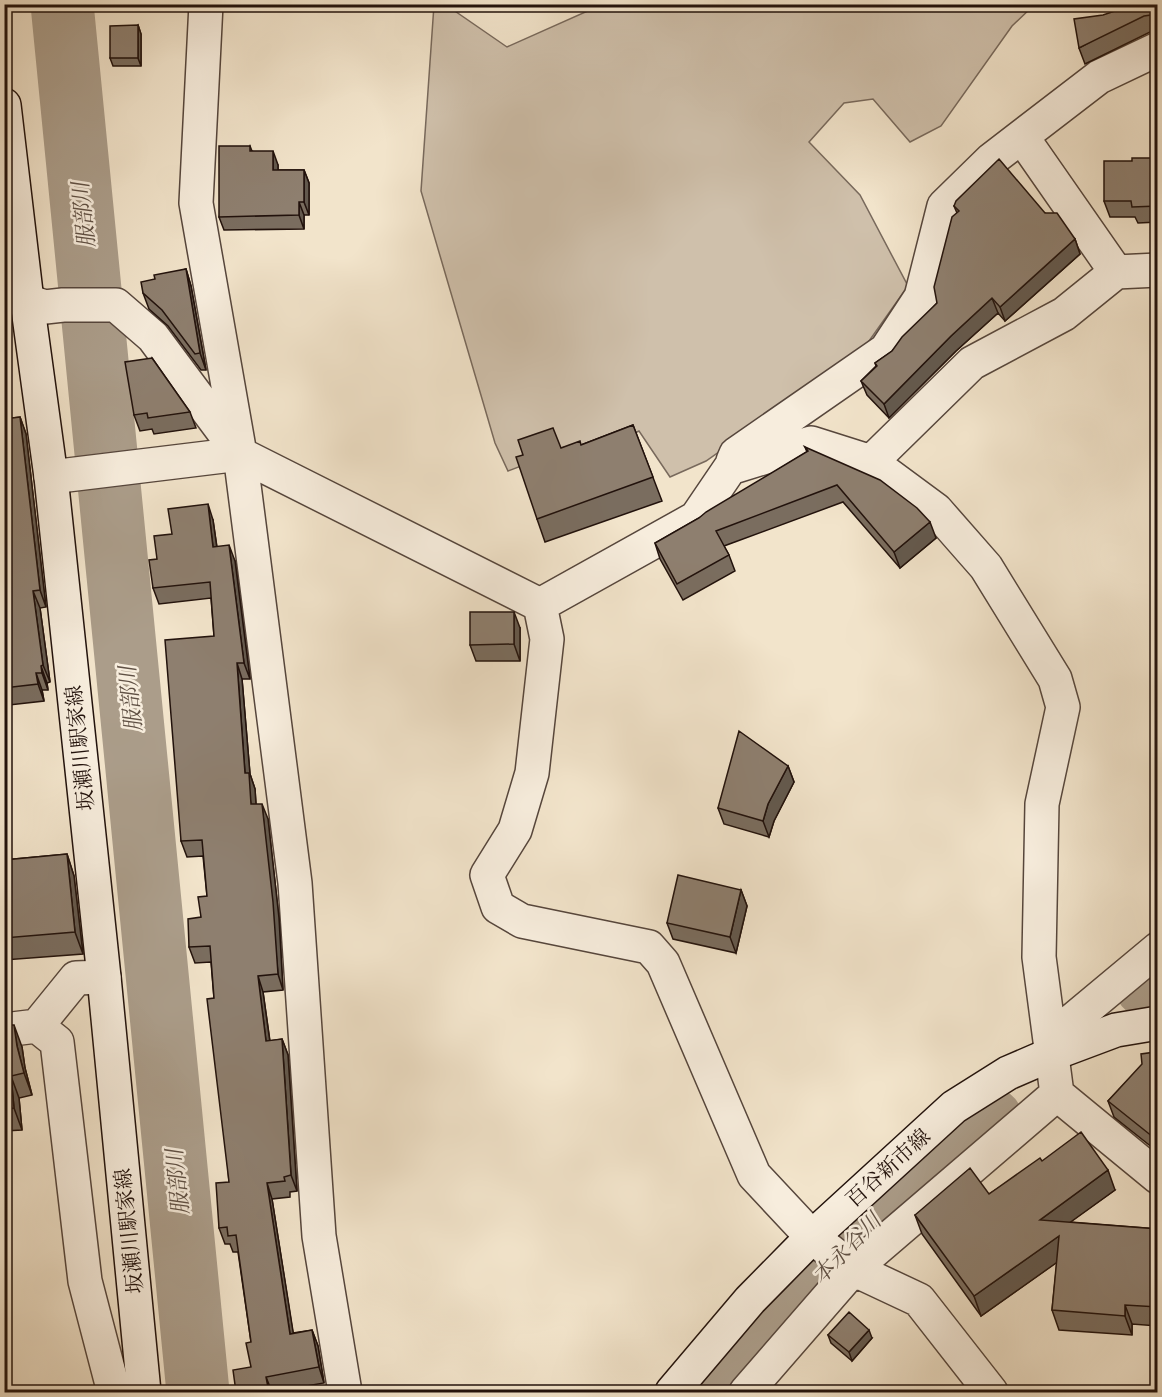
<svg xmlns="http://www.w3.org/2000/svg" width="1162" height="1397" font-family="'IM FELL Great Primer','Noto Serif JP',serif">
<style>
.green{fill:#cfc0ab;stroke:#78695c;stroke-width:1.5}
.lines{fill:none;stroke-linecap:round;stroke-linejoin:round}
.river{stroke:#ab9d8a;stroke-width:63}
.street-casing{stroke:#56463c;stroke-width:36}
.secondary-casing{stroke:#22120c;stroke-width:36}
.street{stroke:#f7eddd;stroke-width:33}
.secondary{stroke:#f7eddd;stroke-width:33}
.wall{fill:#7a6d5f;stroke:#22120c;stroke-width:1.5}
.shaded-wall{fill:#63594e;stroke:#22120c;stroke-width:1.5}
.building{fill:#8e7f6f;stroke:#22120c;stroke-width:1.5}
.labels{text-anchor:middle;stroke-width:5;stroke-linejoin:round;paint-order:stroke}
.street-label{font-size:21px;fill:#22120c;stroke:#f7eddd}
.water-label{font-size:22px;font-style:italic;fill:#605145;stroke:#f7eddd}
</style>
<rect width="100%" height="100%" fill="#f2e4cb"/>
<filter id="stains"><feTurbulence type="fractalNoise" baseFrequency=".00333" numOctaves="4"/><feColorMatrix values="0 0 0 0 .2 0 0 0 0 .09 0 0 0 0 .02 0 0 0 .5 -.17"/></filter>
<radialGradient id="worn" r=".72"><stop offset=".6" stop-color="#630" stop-opacity="0"/><stop offset="1" stop-color="#630" stop-opacity=".3"/></radialGradient>
<path class="green" d="M 434,5 L 446,5 L 507,47 L 601,5 L 1034,5 L 1012,26 L 941,126 L 910,142 L 873,99 L 844,103 L 809,142 L 860,195 L 908,286 L 862,351 L 706,461 L 670,477 L 639,431 L 576,461 L 558,452 L 508,471 L 495,443 L 421,191 Z"/>
<g class="lines">
<path class="river" d="M 62,4 L 198,1392
M 1146,986 L 1158,976
M 716,1392 L 855,1233 L 991,1119"/>
<defs>
<path id="street" d="M 206,4 L 196,203 L 240,454 L 295,883 L 319,1236 L 345,1392
M 1022,137 L 1116,272
M 4,286 L 8,291 L 27,301 L 45,307 L 63,305 L 116,305 L 153,337 L 240,454 L 540,605 L 547,639 L 532,773 L 515,830 L 487,875 L 498,907 L 522,921 L 649,947 L 663,963 L 754,1175 L 812,1237 L 853,1269 L 919,1300 L 991,1392
M 733,461 L 736,454 L 886,350 L 921,297 L 944,206 L 991,160 L 1099,77 L 1158,49
M 871,462 L 972,363 L 1064,314 L 1116,272 L 1158,270
M 51,477 L 240,454
M 540,605 L 696,518 L 730,468 L 811,443 L 871,462 L 936,510 L 986,567 L 1055,679 L 1063,707 L 1042,804 L 1039,957 L 1057,1094 L 1158,1177
M 37,1026 L 76,978 L 104,977
M 4,1030 L 37,1026 L 57,1042 L 85,1281 L 114,1392
M 1050,1039 L 1158,949
M 746,1392 L 853,1269 L 1057,1094"/>
<path id="secondary" d="M 4,105 L 27,301 L 51,477 L 104,977 L 144,1392
M 672,1392 L 750,1300 L 812,1237 L 954,1107 L 1008,1073 L 1052,1054 L 1116,1030 L 1158,1023"/>
</defs>
<use href="#street" class="street-casing"/>
<use href="#secondary" class="secondary-casing"/>
<use href="#street" class="street"/>
<use href="#secondary" class="secondary"/>
</g>
<path class="wall" d="M 1158,4 L 1158,32 L 1150,32 L 1085,64 L 1079,48 Z
M 138,25 L 141,34 L 141,66 L 113,66 L 110,58 Z
M 250,146 L 252,151 L 278,165 L 278,170 L 304,170 L 309,183 L 309,215 L 304,215 L 304,229 L 224,230 L 219,217 Z
M 1158,158 L 1158,222 L 1138,223 L 1135,217 L 1110,217 L 1104,201 L 1132,161 Z
M 954,206 L 1045,213 L 1075,239 L 1080,254 L 1005,321 L 998,313 L 956,351 L 889,418 L 867,395 L 861,381 L 876,366 L 875,363 L 892,351 L 937,303 L 957,213 Z
M 186,269 L 191,286 L 206,370 L 201,370 L 168,326 L 149,309 L 143,293 L 155,279 Z
M 152,358 L 190,412 L 196,428 L 154,434 L 152,429 L 140,431 L 134,415 Z
M 20,417 L 26,434 L 46,607 L 40,608 L 50,682 L 47,683 L 48,690 L 42,690 L 44,701 L 9,705 L 5,694 L 4,694 L 4,419 Z
M 633,425 L 662,501 L 545,542 L 537,519 L 561,448 L 581,445 Z
M 805,447 L 936,538 L 900,568 L 843,502 L 724,546 L 729,555 L 735,571 L 683,600 L 660,559 L 655,543 L 699,518 L 807,452 Z
M 213,520 L 217,547 L 235,561 L 250,679 L 242,679 L 250,774 L 255,789 L 256,804 L 268,819 L 279,918 L 283,990 L 263,992 L 270,1041 L 282,1039 L 288,1055 L 297,1191 L 290,1192 L 290,1197 L 272,1199 L 293,1333 L 312,1330 L 318,1346 L 324,1383 L 272,1392 L 236,1392 L 251,1367 L 251,1342 L 238,1252 L 233,1252 L 230,1244 L 225,1244 L 219,1228 L 229,1182 L 211,962 L 195,963 L 189,947 L 201,917 L 207,896 L 203,856 L 187,857 L 181,841 L 214,636 L 211,598 L 159,604 L 153,588 L 157,559 Z
M 520,628 L 520,661 L 476,661 L 470,645 Z
M 788,766 L 794,782 L 774,821 L 769,837 L 724,824 L 718,808 Z
M 67,854 L 74,876 L 83,954 L 4,960 L 4,860 Z
M 741,890 L 747,906 L 736,953 L 673,939 L 667,923 Z
M 4,1025 L 22,1047 L 25,1068 L 32,1095 L 19,1098 L 22,1130 L 4,1131 Z
M 1158,1044 L 1158,1152 L 1114,1117 L 1108,1101 L 1155,1052 Z
M 1042,1161 L 1115,1190 L 1070,1222 L 1158,1229 L 1158,1326 L 1132,1324 L 1132,1335 L 1059,1330 L 1052,1310 L 1057,1262 L 981,1316 L 922,1234 L 915,1215 L 989,1194 Z
M 828,1335 L 872,1338 L 852,1361 L 831,1343 Z"/>
<path class="shaded-wall" d="M 138,25 L 141,34 L 141,66 L 138,58 Z
M 273,151 L 278,165 L 278,183 L 273,170 Z
M 304,170 L 309,183 L 309,215 L 304,202 Z
M 299,202 L 304,215 L 304,229 L 299,215 Z
M 1075,239 L 1080,254 L 1005,321 L 1000,307 Z
M 186,269 L 191,286 L 206,370 L 200,353 Z
M 992,298 L 998,313 L 956,351 L 889,418 L 884,404 L 951,336 Z
M 20,417 L 26,434 L 46,607 L 40,590 Z
M 208,504 L 213,520 L 219,563 L 213,547 Z
M 930,522 L 936,538 L 900,568 L 894,552 Z
M 229,545 L 235,561 L 250,679 L 244,663 Z
M 33,591 L 40,608 L 50,682 L 43,665 Z
M 514,612 L 520,628 L 520,661 L 514,644 Z
M 237,663 L 242,679 L 250,774 L 255,789 L 257,820 L 251,804 L 245,773 Z
M 41,666 L 47,683 L 48,690 L 42,673 Z
M 36,673 L 42,690 L 44,701 L 38,684 Z
M 788,766 L 794,782 L 774,821 L 769,837 L 763,821 L 768,804 Z
M 262,804 L 268,819 L 279,918 L 283,990 L 278,974 Z
M 67,854 L 74,876 L 83,954 L 75,932 Z
M 741,890 L 747,906 L 736,953 L 730,937 Z
M 258,976 L 263,992 L 272,1057 L 266,1041 Z
M 14,1025 L 22,1047 L 25,1068 L 32,1095 L 24,1073 L 17,1046 Z
M 282,1039 L 288,1055 L 297,1191 L 291,1175 Z
M 11,1076 L 19,1098 L 22,1130 L 14,1108 Z
M 1108,1170 L 1115,1190 L 1047,1239 L 1040,1220 Z
M 267,1183 L 272,1199 L 296,1350 L 290,1334 Z
M 1059,1236 L 1066,1256 L 981,1316 L 974,1296 Z
M 1125,1305 L 1132,1324 L 1132,1335 L 1125,1316 Z
M 312,1330 L 318,1346 L 324,1383 L 319,1367 Z
M 869,1330 L 872,1338 L 852,1361 L 849,1352 Z
M 266,1377 L 272,1392 L 269,1392 Z"/>
<path class="building" d="M 1136,4 L 1158,4 L 1158,14 L 1144,16 L 1079,48 L 1074,19 L 1103,15 Z
M 138,25 L 138,58 L 110,58 L 110,26 Z
M 219,146 L 250,146 L 250,151 L 273,151 L 273,170 L 304,170 L 304,202 L 299,202 L 299,215 L 219,217 Z
M 1132,158 L 1158,158 L 1158,206 L 1132,207 L 1131,201 L 1104,201 L 1104,161 L 1132,161 Z
M 999,159 L 1045,213 L 1057,213 L 1075,239 L 1000,307 L 992,298 L 951,336 L 884,404 L 861,381 L 877,366 L 875,363 L 892,351 L 902,337 L 937,303 L 934,287 L 952,217 L 959,211 L 954,206 L 956,201 Z
M 186,269 L 200,353 L 195,354 L 162,310 L 143,293 L 141,282 L 155,279 L 154,275 Z
M 152,358 L 190,412 L 148,418 L 147,413 L 134,415 L 125,362 Z
M 20,417 L 40,590 L 33,591 L 43,665 L 41,666 L 42,673 L 36,673 L 38,684 L 4,688 L 4,419 Z
M 633,425 L 653,477 L 537,519 L 516,457 L 523,455 L 518,440 L 553,428 L 561,448 L 580,441 L 581,445 Z
M 805,447 L 880,480 L 917,508 L 930,522 L 894,552 L 837,485 L 716,531 L 729,555 L 677,584 L 655,543 L 699,518 L 706,512 L 808,451 Z
M 208,504 L 213,547 L 229,545 L 244,663 L 237,663 L 245,773 L 249,773 L 251,804 L 262,804 L 273,902 L 278,974 L 258,976 L 266,1041 L 282,1039 L 291,1175 L 284,1177 L 285,1181 L 267,1183 L 290,1334 L 312,1330 L 319,1367 L 266,1377 L 269,1392 L 236,1392 L 233,1370 L 251,1367 L 246,1343 L 251,1342 L 236,1235 L 228,1236 L 227,1227 L 219,1228 L 216,1183 L 229,1182 L 207,999 L 214,998 L 210,946 L 189,947 L 188,919 L 201,917 L 198,897 L 207,896 L 202,840 L 181,841 L 165,640 L 214,636 L 210,582 L 153,588 L 149,560 L 157,559 L 154,536 L 172,534 L 168,509 Z
M 470,612 L 514,612 L 514,644 L 470,645 Z
M 739,731 L 788,766 L 768,804 L 763,821 L 718,808 Z
M 67,854 L 75,932 L 4,938 L 4,860 Z
M 678,875 L 741,890 L 730,937 L 667,923 Z
M 4,1025 L 14,1025 L 17,1046 L 24,1073 L 11,1076 L 14,1108 L 4,1109 Z
M 1154,1044 L 1158,1044 L 1158,1141 L 1108,1101 L 1142,1064 L 1141,1054 L 1155,1052 Z
M 1081,1132 L 1108,1170 L 1040,1220 L 1158,1229 L 1158,1307 L 1125,1305 L 1125,1316 L 1052,1310 L 1059,1236 L 974,1296 L 915,1215 L 970,1168 L 989,1194 L 1040,1158 L 1042,1161 Z
M 849,1312 L 869,1330 L 849,1352 L 828,1335 Z"/>
<g class="labels">
<g class="street-label">
<text transform="translate(80 748) rotate(-96)" y="7">坂瀬川駅家線</text>
<text transform="translate(888 1168) rotate(-42)" y="7">百谷新市線</text>
<text transform="translate(129 1231) rotate(-96)" y="7">坂瀬川駅家線</text>
</g>
<g class="water-label">
<text transform="translate(83 215) rotate(-96)" y="8">服部川</text>
<text transform="translate(130 699) rotate(-96)" y="8">服部川</text>
<text transform="translate(177 1182) rotate(-96)" y="8">服部川</text>
<text transform="translate(846 1248) rotate(-46)" y="8">本永谷川</text>
</g>
</g>
<rect width="1162" height="1397" fill="none" stroke="#f2e4cb" stroke-width="24"/>
<rect x="6" y="6" width="1150" height="1385" fill="none" stroke="#22120c" stroke-width="3"/>
<rect x="12" y="12" width="1138" height="1373" fill="none" stroke="#22120c" stroke-width="1.5"/>
<rect width="100%" height="100%" filter="url(#stains)"/>
<rect width="100%" height="100%" fill="url(#worn)"/>
</svg>
